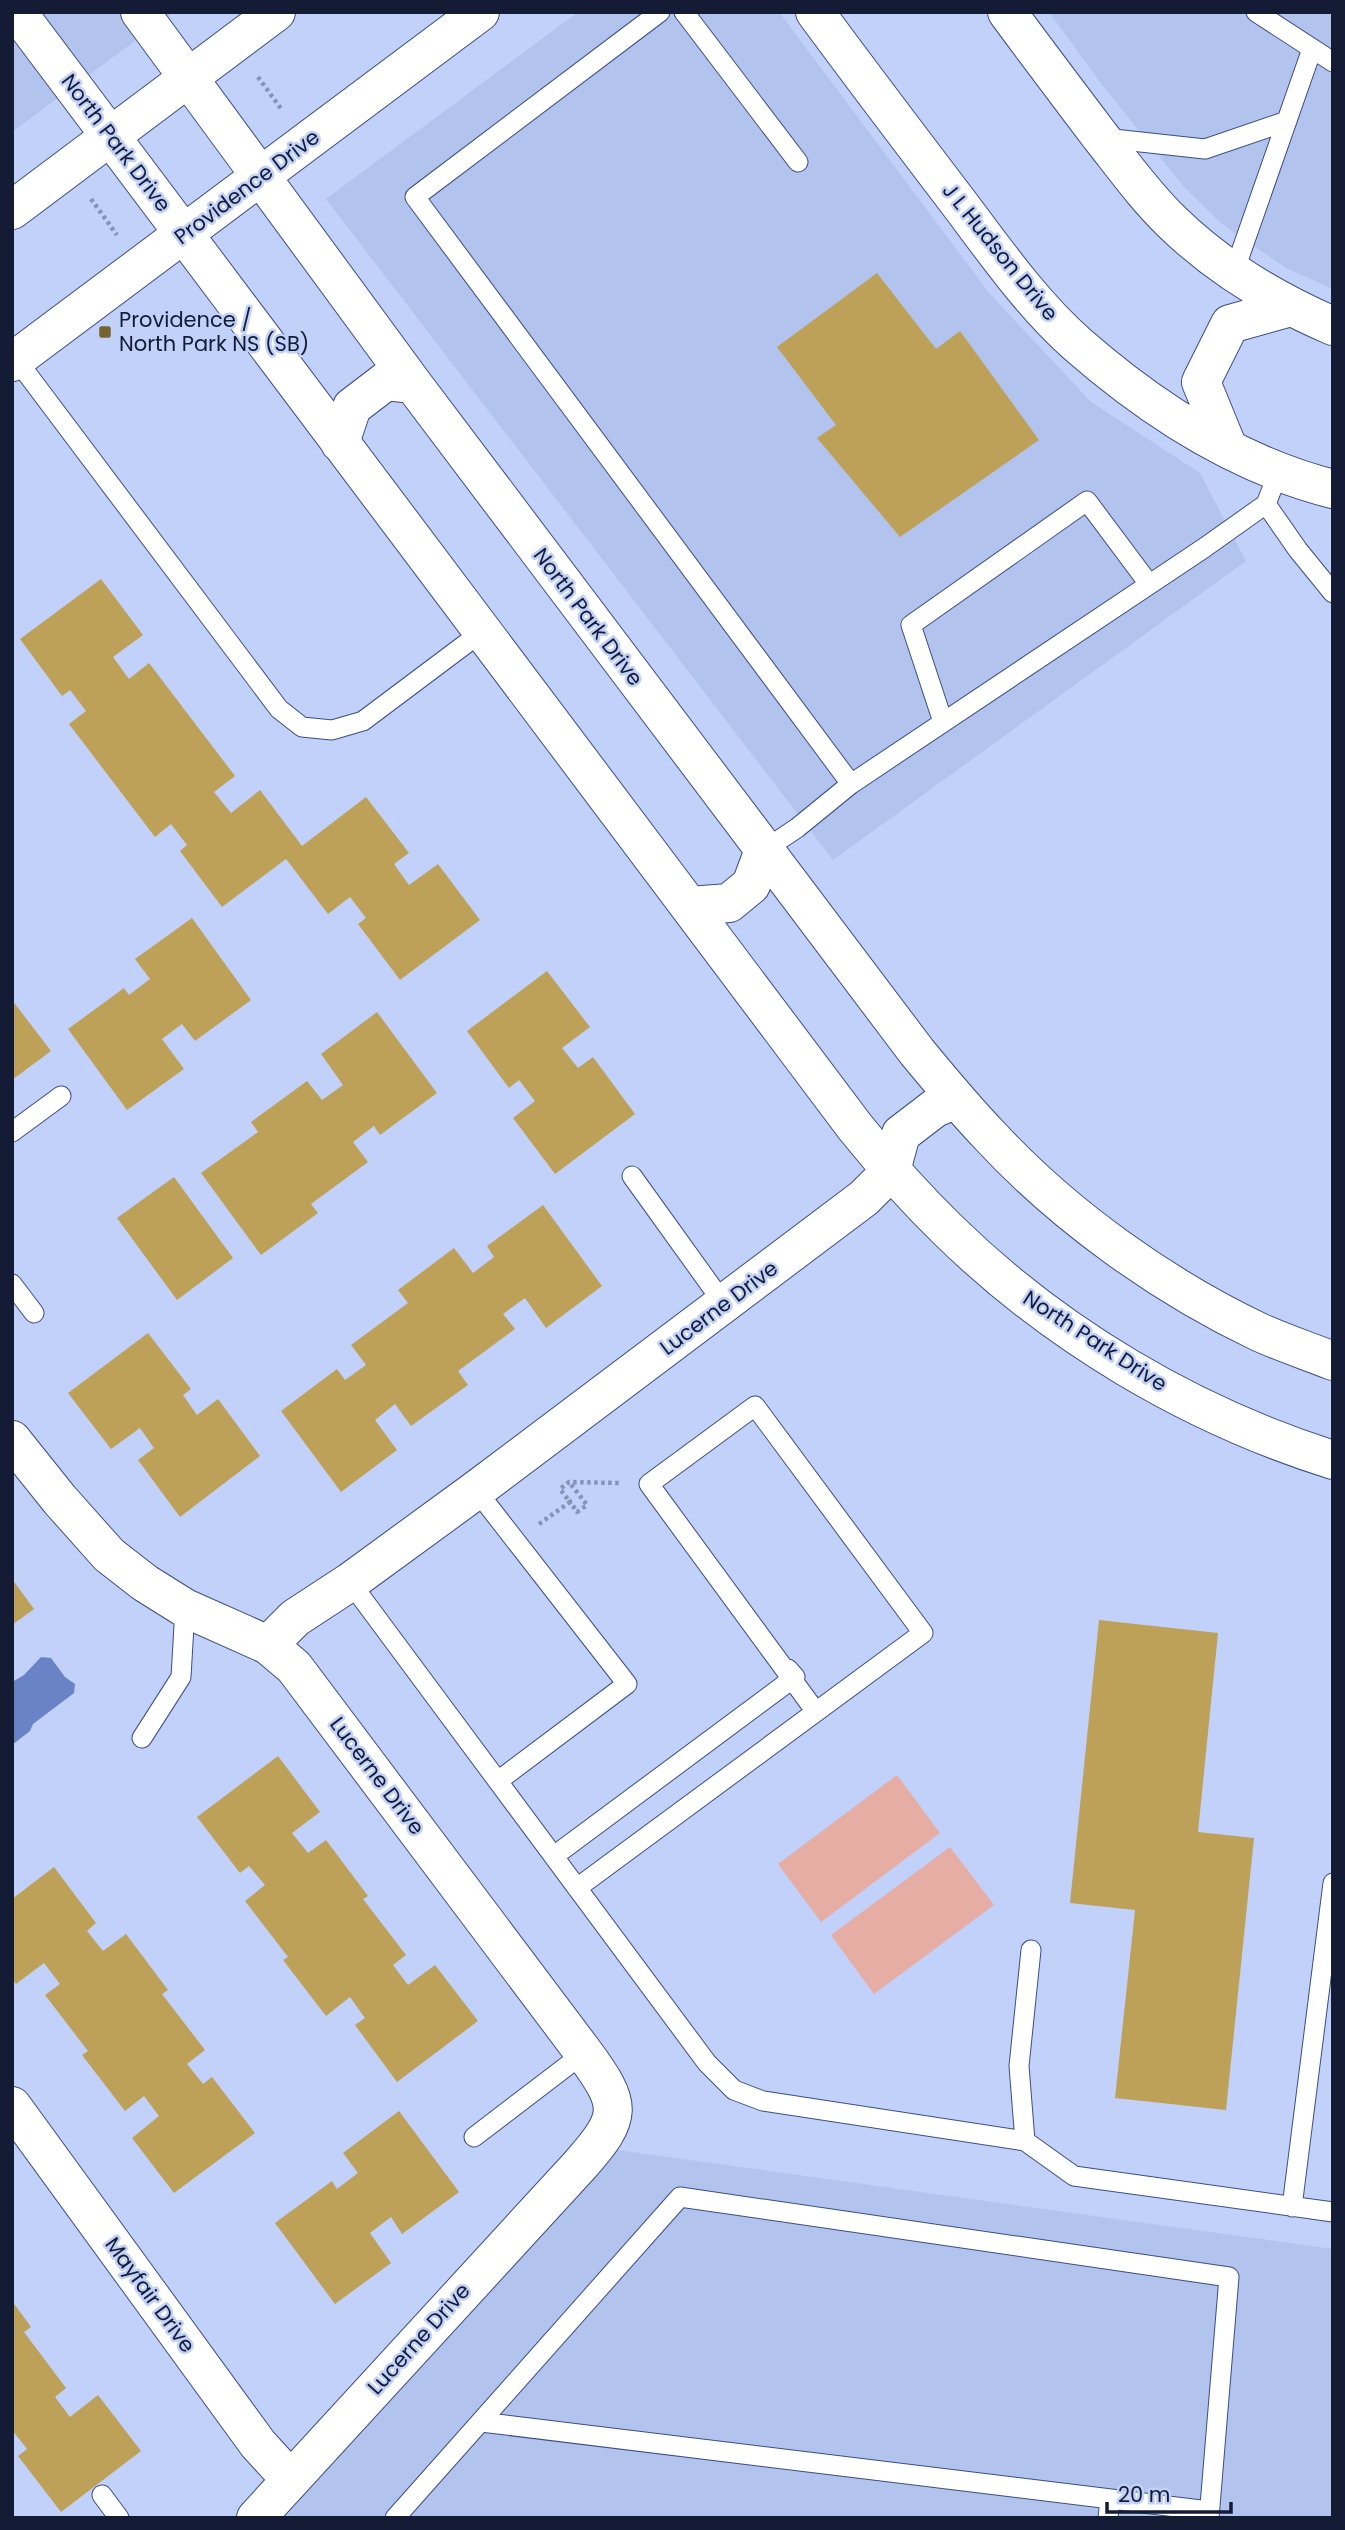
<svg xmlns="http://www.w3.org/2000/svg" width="1345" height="2530" font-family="Poppins,sans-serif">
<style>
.built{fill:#b2c3ee}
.green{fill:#e6ada5}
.water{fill:#6a83c6}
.building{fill:#bea159}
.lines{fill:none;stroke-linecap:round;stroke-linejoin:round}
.lane-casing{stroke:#3a4d86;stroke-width:21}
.street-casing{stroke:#3a4d86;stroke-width:40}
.path{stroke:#8693b6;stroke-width:4.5;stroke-dasharray:3.5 3.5;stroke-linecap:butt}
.lane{stroke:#fff;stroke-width:19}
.street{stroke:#fff;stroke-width:38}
.poi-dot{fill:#756231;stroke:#c1d1f9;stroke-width:2.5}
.labels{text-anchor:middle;stroke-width:5;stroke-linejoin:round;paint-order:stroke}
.street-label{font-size:21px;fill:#141c35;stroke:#c1d1f9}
.poi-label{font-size:21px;fill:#141c35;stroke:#c1d1f9;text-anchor:start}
</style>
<rect width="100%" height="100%" fill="#c1d1f9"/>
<path class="built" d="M 12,12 L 174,12 L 12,132 Z
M 578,12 L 779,12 L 990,294 L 1091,402 L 1200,473 L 1246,561 L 833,860 L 326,199 Z
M 1049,12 L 1333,12 L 1333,289 L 1286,268 L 1222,224 L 1184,187 L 1100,82 Z
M 617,2150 L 1333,2249 L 1333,2518 L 279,2518 Z"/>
<path class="green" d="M 897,1775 L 940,1833 L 821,1922 L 778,1864 Z
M 950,1847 L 994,1905 L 874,1994 L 831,1935 Z"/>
<path class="water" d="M 41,1657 L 51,1658 L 65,1677 L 75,1684 L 74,1693 L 33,1724 L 30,1731 L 12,1745 L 12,1682 L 24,1675 Z"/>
<path class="building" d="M 877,273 L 936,349 L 960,331 L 1039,440 L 900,537 L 817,438 L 836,425 L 777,347 Z
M 101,579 L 143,635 L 113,657 L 129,679 L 149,663 L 235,776 L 214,792 L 231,813 L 260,790 L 302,846 L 366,797 L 409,853 L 394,864 L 409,885 L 438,864 L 480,920 L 400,980 L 358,924 L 366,918 L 350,897 L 328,914 L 286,859 L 222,907 L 180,851 L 187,845 L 171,824 L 155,837 L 69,724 L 86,711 L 70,690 L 62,696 L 20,639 Z
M 192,918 L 251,1000 L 195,1041 L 182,1024 L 162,1039 L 184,1069 L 127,1110 L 68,1029 L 124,988 L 129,995 L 150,979 L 135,959 Z
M 547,971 L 590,1027 L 562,1048 L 578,1068 L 593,1057 L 635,1114 L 555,1174 L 513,1118 L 535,1101 L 519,1080 L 509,1088 L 467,1031 Z
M 12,1000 L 51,1051 L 12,1080 Z
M 377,1012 L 437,1093 L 380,1135 L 374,1126 L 353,1142 L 368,1162 L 311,1204 L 318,1213 L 261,1255 L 201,1173 L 258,1132 L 251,1122 L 307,1081 L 322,1100 L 343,1085 L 321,1054 Z
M 174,1177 L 233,1258 L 177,1300 L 117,1218 Z
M 543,1205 L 602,1286 L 546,1328 L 525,1298 L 503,1314 L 515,1329 L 458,1371 L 468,1385 L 411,1426 L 395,1404 L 375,1420 L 397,1450 L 341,1492 L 281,1411 L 337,1369 L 345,1380 L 366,1365 L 351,1345 L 408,1303 L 398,1290 L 454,1248 L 473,1273 L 494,1257 L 487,1246 Z
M 148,1333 L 191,1389 L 183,1395 L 197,1415 L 218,1399 L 260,1456 L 180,1517 L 138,1460 L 154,1448 L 140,1428 L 111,1449 L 68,1393 Z
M 12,1579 L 34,1609 L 12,1625 Z
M 1099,1620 L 1218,1633 L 1198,1832 L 1254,1838 L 1226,2110 L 1115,2098 L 1135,1910 L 1070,1903 Z
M 278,1756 L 320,1812 L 292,1833 L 308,1853 L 326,1840 L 368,1896 L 363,1899 L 406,1955 L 393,1965 L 408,1985 L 435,1965 L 478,2021 L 397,2082 L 355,2025 L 365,2018 L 350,1997 L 326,2016 L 283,1960 L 288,1957 L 245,1901 L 265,1885 L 249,1866 L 240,1873 L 197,1817 Z
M 54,1867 L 96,1923 L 87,1931 L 103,1951 L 126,1934 L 168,1990 L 162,1994 L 205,2050 L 187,2064 L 203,2084 L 212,2077 L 255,2133 L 174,2193 L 132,2138 L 159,2116 L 144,2096 L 125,2111 L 82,2055 L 88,2051 L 45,1995 L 60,1984 L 44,1963 L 16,1984 L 12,1979 L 12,1899 Z
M 399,2111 L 459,2192 L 402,2234 L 391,2217 L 370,2233 L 391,2263 L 335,2304 L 275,2223 L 332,2181 L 337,2189 L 358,2173 L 343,2153 Z
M 12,2301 L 31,2327 L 24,2332 L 66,2388 L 55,2397 L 70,2417 L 98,2395 L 141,2451 L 61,2512 L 18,2456 L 27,2449 L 12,2430 Z"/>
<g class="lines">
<defs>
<path id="lane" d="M 660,12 L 415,197 L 851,784
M 684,12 L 798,162
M 1256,12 L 1333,62
M 1104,138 L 1205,149 L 1287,121
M 1234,272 L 1312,49
M 16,359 L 279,709 L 302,727 L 332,730 L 363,721 L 483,631
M 1279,471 L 1266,504 L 1298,550 L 1333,593
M 943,722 L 911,625 L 1087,501 L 1149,584
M 764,850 L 797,828 L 851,784 L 1204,548 L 1266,504
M 12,1132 L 61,1096
M 632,1176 L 724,1304
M 12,1284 L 34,1313
M 476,1490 L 627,1684 L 498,1781
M 350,1582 L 707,2063 L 734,2090 L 763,2101 L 1025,2141 L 1074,2176 L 1333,2212
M 142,1738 L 181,1677 L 185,1608
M 554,1856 L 795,1677 L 788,1669
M 577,1888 L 923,1633 L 755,1406 L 649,1484 L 816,1712
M 474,2137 L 584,2053
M 1025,2141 L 1019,2066 L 1031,1950
M 1292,2207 L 1333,1883
M 481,2422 L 1209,2511
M 102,2495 L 119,2518
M 395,2518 L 680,2197 L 1229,2277 L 1209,2518
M 1108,2518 L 1110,2499"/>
<path id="street" d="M 17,12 L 855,1127 C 884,1163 915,1198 948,1230 C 1054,1334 1190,1415 1333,1460
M 140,12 L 413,384 L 917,1052 C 941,1081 964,1109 990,1136 C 1063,1215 1162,1286 1259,1332 C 1283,1343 1308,1351 1333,1361
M 815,12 C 862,76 910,139 958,202 C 995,251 1031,303 1077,344 C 1150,408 1238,465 1333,489
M 1007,12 C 1038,54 1069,95 1100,136 C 1123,165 1145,196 1172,222 C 1217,266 1275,301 1333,326
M 12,210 L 276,12
M 12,362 L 480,12
M 340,443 L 352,407 L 386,381 L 413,384
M 1228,448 L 1201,382 L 1230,324 L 1291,307
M 689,906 L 729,903 L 751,885 L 764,850
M 12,1440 L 60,1500 L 109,1555 L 145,1583 L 185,1608 L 268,1645 L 294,1667 L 584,2053 C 623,2106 623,2116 580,2165 L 256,2518
M 268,1645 L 295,1618 L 350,1582 L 476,1490 L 864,1198 L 891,1171 L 901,1134 L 935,1108 L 956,1099
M 12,2106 L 258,2444 L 291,2480"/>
</defs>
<use href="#lane" class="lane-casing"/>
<use href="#street" class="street-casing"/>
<path class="path" d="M 258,77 L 282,110
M 91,199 L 117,235
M 569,1500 L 577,1512 L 587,1505 L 570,1483
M 539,1524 L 570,1502 L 560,1489 L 569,1482 L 620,1483"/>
<use href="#lane" class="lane"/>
<use href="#street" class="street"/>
</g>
<rect class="poi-dot" x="98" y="325" width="14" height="14" rx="3.5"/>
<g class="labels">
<g class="street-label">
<text transform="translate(116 143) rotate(53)" y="7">North Park Drive</text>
<text transform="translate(247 187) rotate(-37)" y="7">Providence Drive</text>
<text transform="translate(1000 252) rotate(51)" y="7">J L Hudson Drive</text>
<text transform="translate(588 617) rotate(53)" y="7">North Park Drive</text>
<text transform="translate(719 1308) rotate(-37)" y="7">Lucerne Drive</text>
<text transform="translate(1095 1341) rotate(33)" y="7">North Park Drive</text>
<text transform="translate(377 1776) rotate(53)" y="7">Lucerne Drive</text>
<text transform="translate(150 2295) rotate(54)" y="7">Mayfair Drive</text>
<text transform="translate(419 2339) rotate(-48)" y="7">Lucerne Drive</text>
</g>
<g class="poi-label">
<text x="119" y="327">Providence /<tspan x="119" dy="24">North Park NS (SB)</tspan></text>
</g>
</g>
<rect width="1345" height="2530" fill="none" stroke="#141c35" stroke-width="28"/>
<path d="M1107 2502v10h124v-10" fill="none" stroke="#141c35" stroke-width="3.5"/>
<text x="1118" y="2502" font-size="21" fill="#141c35" stroke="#c1d1f9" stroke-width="5" paint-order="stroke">20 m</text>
</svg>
